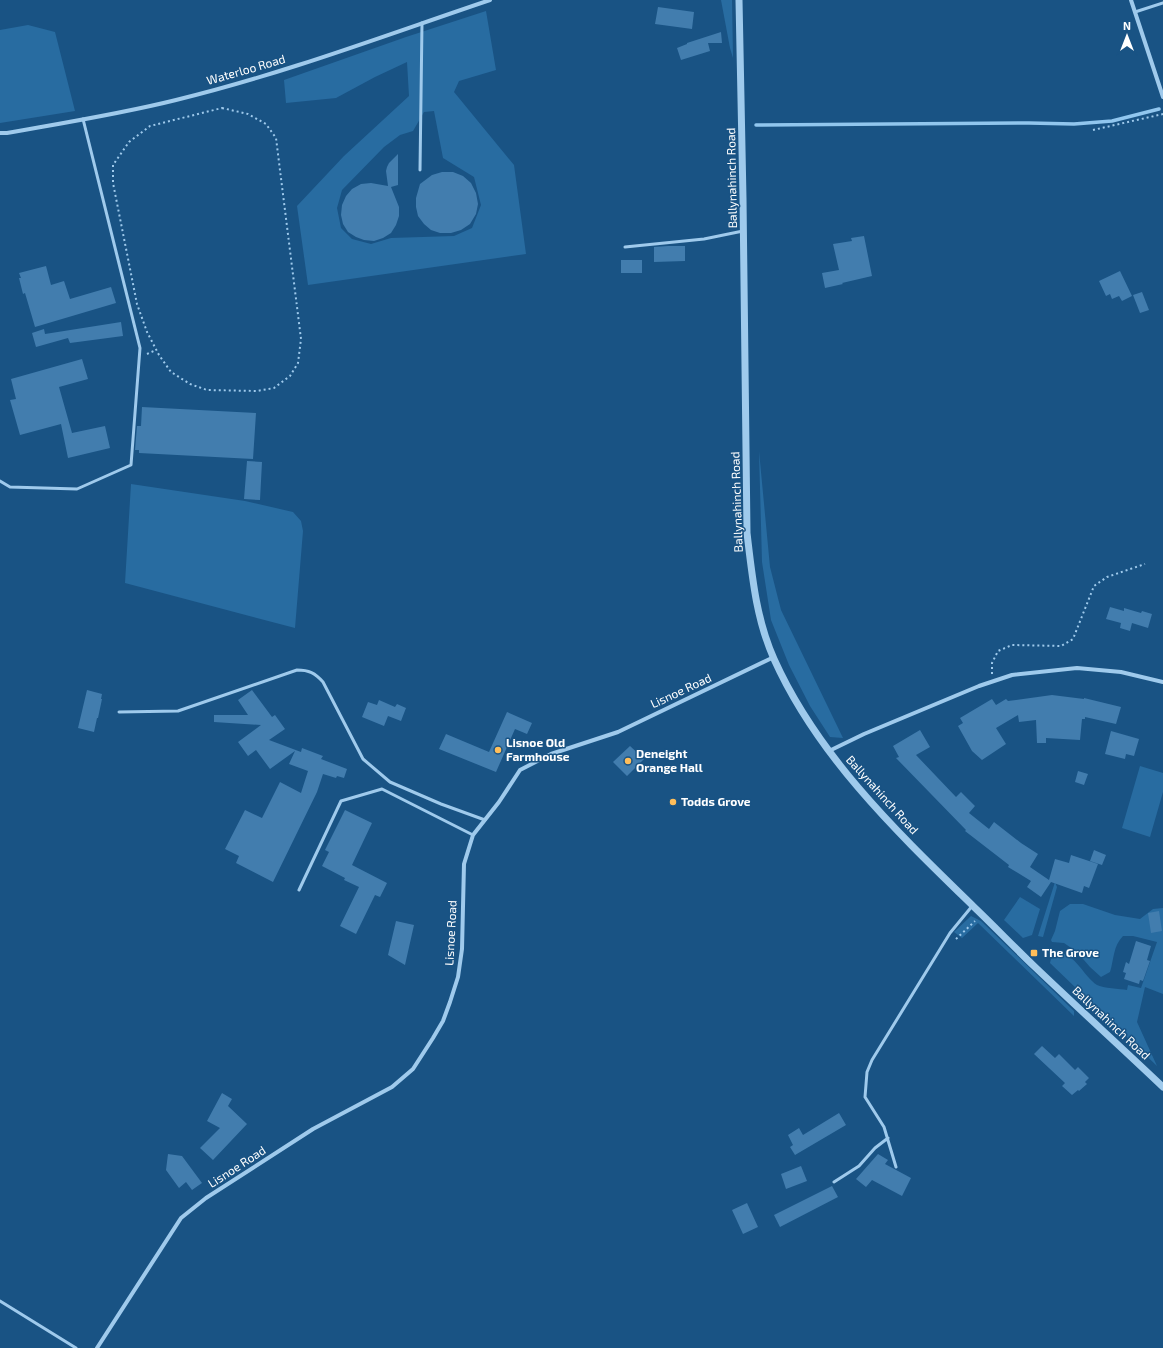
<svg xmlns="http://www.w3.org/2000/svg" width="1163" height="1348" font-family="'Exo 2',sans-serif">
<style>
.green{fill:#286ca1;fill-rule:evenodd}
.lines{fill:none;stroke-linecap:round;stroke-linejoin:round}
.stream{stroke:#91c6ee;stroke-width:3.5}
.building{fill:#427dae}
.path{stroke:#9fcaec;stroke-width:2;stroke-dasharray:2 3;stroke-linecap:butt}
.service{stroke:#9fcaec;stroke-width:3}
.minor{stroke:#9fcaec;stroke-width:4}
.tertiary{stroke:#9fcaec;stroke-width:7}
.poi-dot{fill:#ffbe5a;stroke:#195384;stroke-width:1.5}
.labels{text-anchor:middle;stroke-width:3;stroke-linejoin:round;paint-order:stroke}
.street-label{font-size:12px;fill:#fff;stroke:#195384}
.poi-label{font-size:12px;font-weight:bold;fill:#fff;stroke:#195384;text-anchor:start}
</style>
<rect width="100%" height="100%" fill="#195384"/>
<path class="green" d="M 721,0 L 732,0 L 733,58 L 730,48 Z
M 486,11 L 496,70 L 459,81 L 454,92 L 514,165 L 526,254 L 308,285 L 297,206 L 344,156 L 409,96 L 407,62 L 375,77 L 336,98 L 286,103 L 284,80 L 406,37 ZM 434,111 L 443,158 L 474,177 L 481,205 L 472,228 L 454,236 L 391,238 L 371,244 L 352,239 L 341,228 L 337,208 L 342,190 L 384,147 L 400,135 L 413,131 L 424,112 Z
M 28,25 L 55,32 L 75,111 L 0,123 L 0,30 Z
M 759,451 L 770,567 L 781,610 L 843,738 L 830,737 L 810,706 L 789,665 L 771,620 L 762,562 Z
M 131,484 L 245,501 L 293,512 L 301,521 L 303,531 L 295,628 L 125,583 Z
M 1140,766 L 1163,773 L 1163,792 L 1150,837 L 1122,828 Z
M 1055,882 L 1057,887 L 1043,937 L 1038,936 Z
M 1020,897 L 1040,909 L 1032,935 L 1023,938 L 1004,920 Z
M 1070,904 L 1083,904 L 1115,915 L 1140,919 L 1153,909 L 1163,908 L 1163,994 L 1145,987 L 1137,1022 L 1157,1066 L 1050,963 L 1051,959 L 1057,953 C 1075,952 1083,976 1097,985 C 1103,988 1120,989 1127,990 L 1128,985 L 1141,988 L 1157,942 L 1133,936 L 1123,936 C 1113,946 1114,959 1110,972 L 1101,977 L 1090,967 L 1077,952 L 1064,943 L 1052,942 L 1051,940 L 1055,931 L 1060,911 Z
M 971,916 L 981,921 L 1074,1011 L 1074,1016 L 978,923 L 962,938 L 954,932 Z"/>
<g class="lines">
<path class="stream" d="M 756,125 L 1029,123 L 1074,124 L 1112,121 L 1159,109"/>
</g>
<path class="building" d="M 658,7 L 694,12 L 692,29 L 655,24 Z
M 721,32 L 722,43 L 708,43 L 710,51 L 681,60 L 677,48 L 687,44 L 687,43 Z
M 398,154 L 398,185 L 391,187 L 399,207 L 399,216 L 396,225 L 391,233 L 383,238 L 374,241 L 364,240 L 356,237 L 348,232 L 343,224 L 341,215 L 342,205 L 346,196 L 352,189 L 361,184 L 371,183 L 388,186 L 386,171 L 387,167 L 389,163 Z
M 442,172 L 453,172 L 463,176 L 471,183 L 476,193 L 478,204 L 476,214 L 470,224 L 461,230 L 451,233 L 440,233 L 431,230 L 424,224 L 418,216 L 416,207 L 416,198 L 420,184 L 432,175 Z
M 864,236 L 872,276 L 842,283 L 843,284 L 825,288 L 822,273 L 839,270 L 833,244 L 852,241 L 851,238 Z
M 668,246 L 685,246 L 685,261 L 654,262 L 654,247 Z
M 621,260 L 642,260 L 642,273 L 621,273 Z
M 46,266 L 51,285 L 64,281 L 70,299 L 111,287 L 116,303 L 35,327 L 25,293 L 23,294 L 19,278 L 21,278 L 19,273 Z
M 1120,271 L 1132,296 L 1122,301 L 1119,296 L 1112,299 L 1110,294 L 1106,296 L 1099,281 Z
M 1142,292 L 1149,310 L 1140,313 L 1133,295 Z
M 121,322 L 123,336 L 70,343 L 68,338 L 36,347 L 32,333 L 44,329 L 45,334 Z
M 82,359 L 88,379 L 59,387 L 72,433 L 105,426 L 110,448 L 68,458 L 61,424 L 20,435 L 10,400 L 16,399 L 11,379 Z
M 142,407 L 256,413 L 253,459 L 139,453 L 139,450 L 135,450 L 137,426 L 141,426 Z
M 247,461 L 262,462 L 260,500 L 244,499 Z
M 1110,607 L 1124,611 L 1124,608 L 1141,613 L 1142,611 L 1152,614 L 1148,628 L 1132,623 L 1130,631 L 1120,628 L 1121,623 L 1106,619 Z
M 87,690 L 102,694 L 101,699 L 102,699 L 98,718 L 97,718 L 94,732 L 78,728 Z
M 252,690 L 272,717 L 275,715 L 285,729 L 269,740 L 301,752 L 302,748 L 323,756 L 321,759 L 347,769 L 344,778 L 337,776 L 336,778 L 323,774 L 317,792 L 273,882 L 236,863 L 239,856 L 225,849 L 245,810 L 262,818 L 280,782 L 301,793 L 308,771 L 289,764 L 295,751 L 270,769 L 256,750 L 248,756 L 238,742 L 261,725 L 214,722 L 214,715 L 248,715 L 238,700 Z
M 1052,695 L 1084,699 L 1084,698 L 1121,707 L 1116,724 L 1085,717 L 1085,719 L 1082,719 L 1080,740 L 1046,738 L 1046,743 L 1037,743 L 1036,720 L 1019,722 L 1018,715 L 996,728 L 1006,744 L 982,760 L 972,751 L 958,726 L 963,723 L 960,718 L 992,699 L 996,705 L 1006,699 L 1008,701 Z
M 379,700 L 395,707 L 397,704 L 406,708 L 401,721 L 388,716 L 384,726 L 362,717 L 368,702 L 377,705 Z
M 507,712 L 532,723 L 527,734 L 515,729 L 496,772 L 439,749 L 446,734 L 489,752 Z
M 920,730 L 930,747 L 916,755 L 956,797 L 961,792 L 975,806 L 969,813 L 989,829 L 994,822 L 1021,843 L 1038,854 L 1030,867 L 1049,880 L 1055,859 L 1069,863 L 1071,855 L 1098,864 L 1089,888 L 1084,886 L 1082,893 L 1051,882 L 1041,897 L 1027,887 L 1031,881 L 1008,867 L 1009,865 L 965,831 L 966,830 L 896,758 L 899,757 L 893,746 Z
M 1111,731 L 1139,739 L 1134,756 L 1126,754 L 1125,759 L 1105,754 Z
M 630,746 L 644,759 L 627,776 L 613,762 Z
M 1078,771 L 1088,774 L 1084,785 L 1075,782 Z
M 345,810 L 372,823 L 352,865 L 387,883 L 380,897 L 375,895 L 356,934 L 340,926 L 359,887 L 344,880 L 345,878 L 322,866 L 329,852 L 325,850 Z
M 1094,850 L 1106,855 L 1102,865 L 1090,861 Z
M 1159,911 L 1162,931 L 1151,933 L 1148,913 Z
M 396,921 L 414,925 L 405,965 L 388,955 Z
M 1136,941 L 1151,946 L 1147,960 L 1150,961 L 1143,981 L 1140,980 L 1139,984 L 1124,979 L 1126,973 L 1123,972 L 1126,962 L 1129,964 Z
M 1042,1046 L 1055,1058 L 1059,1054 L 1075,1070 L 1078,1067 L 1089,1078 L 1085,1082 L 1087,1084 L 1079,1091 L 1078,1090 L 1072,1095 L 1062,1086 L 1065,1083 L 1034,1054 Z
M 222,1093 L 232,1099 L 228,1106 L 247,1124 L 213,1160 L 200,1148 L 220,1128 L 207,1121 Z
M 839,1113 L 846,1125 L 795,1155 L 790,1147 L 793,1145 L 788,1135 L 799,1128 L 803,1135 Z
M 168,1154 L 182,1156 L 202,1183 L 192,1190 L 186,1182 L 179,1188 L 166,1170 Z
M 878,1154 L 888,1160 L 885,1164 L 911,1178 L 902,1196 L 872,1180 L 866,1187 L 856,1179 Z
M 801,1166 L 807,1181 L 786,1189 L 781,1174 Z
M 832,1186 L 838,1197 L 780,1227 L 774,1215 Z
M 747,1203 L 758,1227 L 743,1234 L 732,1210 Z"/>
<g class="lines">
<path class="path" d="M 222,108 L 248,114 L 266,124 L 276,138 L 301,339 L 298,363 L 290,376 L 274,388 L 257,391 L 207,390 L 190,384 L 171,372 L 159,355 L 147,332 L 137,304 L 113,183 L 113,165 L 129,142 L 150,126 Z
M 1093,130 L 1163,114
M 147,354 L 156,350
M 992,674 L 992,663 L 998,651 L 1012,645 L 1061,646 L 1073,639 L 1094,586 L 1107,577 L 1145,564
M 956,939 L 975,921"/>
<path class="service" d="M 1135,12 L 1163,3
M 420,170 L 422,23
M 625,247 L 704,239 L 743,231
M 0,481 L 10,487 L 77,489 L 131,465 L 140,348 L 83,119
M 119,712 L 178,711 L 297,670 C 309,670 315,673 323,682 L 363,759 L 390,782 L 441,804 L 485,820
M 299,890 L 341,801 L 382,789 L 473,835
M 896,1167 L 884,1127 L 865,1097 L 867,1072 L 872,1060 L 950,933 L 973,905
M 834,1182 L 859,1166 L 875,1148 L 888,1138
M 0,1301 L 76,1348"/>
<path class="minor" d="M 1131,0 L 1163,97
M 0,133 L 7,133 C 63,123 120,114 176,100 C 283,74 386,35 490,0
M 829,751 L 864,734 L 979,686 L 1012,675 L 1077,668 L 1121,672 L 1163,682
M 97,1348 L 181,1218 L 206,1198 L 313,1129 L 392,1087 L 413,1069 L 433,1038 L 443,1021 L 450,1002 L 458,977 L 462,949 L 464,864 L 473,835 L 499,802 L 520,770 L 551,754 L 618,732 L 774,657"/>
<path class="tertiary" d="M 739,0 L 743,198 L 747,533 C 752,575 756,619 774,659 C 818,757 898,833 974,907 C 995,927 1015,948 1035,967 C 1078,1008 1121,1047 1163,1087"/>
</g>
<g class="poi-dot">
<circle cx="498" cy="750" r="4"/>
<circle cx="628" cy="761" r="4"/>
<circle cx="673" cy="802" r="4"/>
<rect x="1030" y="949" width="8" height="8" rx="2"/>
</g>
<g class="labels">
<g class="street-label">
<text transform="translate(246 70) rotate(-16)" y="4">Waterloo Road</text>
<text transform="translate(732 178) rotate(-91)" y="4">Ballynahinch Road</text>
<text transform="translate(737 502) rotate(-92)" y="4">Ballynahinch Road</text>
<text transform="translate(681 691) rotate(-25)" y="4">Lisnoe Road</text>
<text transform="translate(882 795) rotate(48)" y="4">Ballynahinch Road</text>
<text transform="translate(451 933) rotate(-87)" y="4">Lisnoe Road</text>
<text transform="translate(1111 1023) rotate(43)" y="4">Ballynahinch Road</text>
<text transform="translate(237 1167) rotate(-33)" y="4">Lisnoe Road</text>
</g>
<g class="poi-label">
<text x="506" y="747">Lisnoe Old<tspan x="506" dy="14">Farmhouse</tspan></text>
<text x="636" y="758">Deneight<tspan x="636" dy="14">Orange Hall</tspan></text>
<text x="681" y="806">Todds Grove</text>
<text x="1042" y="957">The Grove</text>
</g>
</g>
<g transform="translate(1127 36)" stroke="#195384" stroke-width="3" paint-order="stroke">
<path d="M0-3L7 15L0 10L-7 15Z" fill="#ffffff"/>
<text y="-6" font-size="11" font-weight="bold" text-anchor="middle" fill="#ffffff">N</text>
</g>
</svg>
